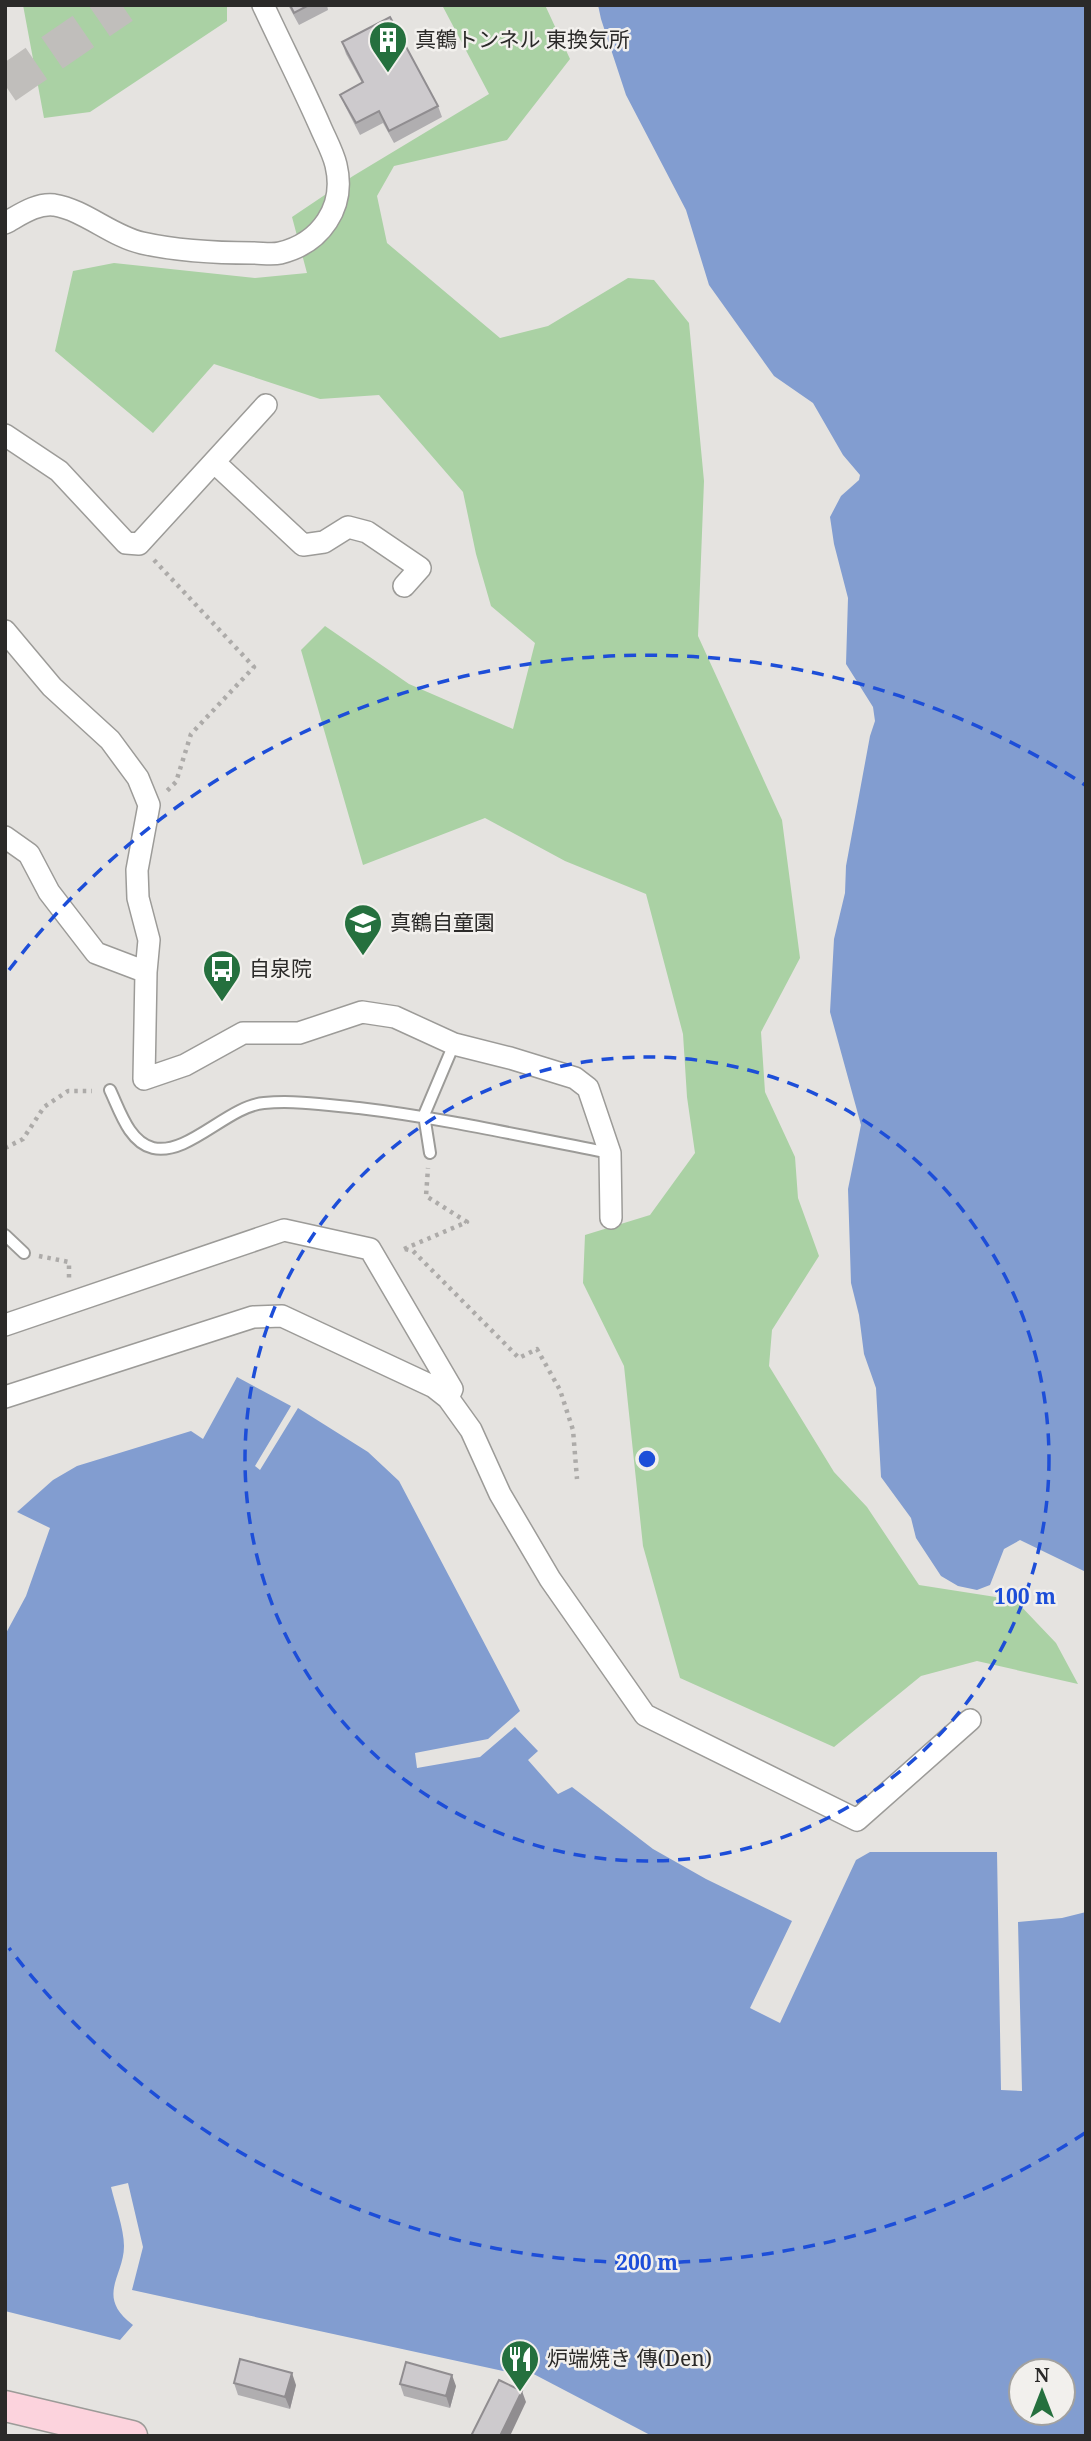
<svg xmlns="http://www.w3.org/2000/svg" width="1091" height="2441" font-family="'Noto Serif','Noto Sans JP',serif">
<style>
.green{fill:#aad1a4}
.water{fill:#829dd0;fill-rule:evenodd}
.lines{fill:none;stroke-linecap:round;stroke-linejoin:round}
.highway-tunnel{stroke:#c0bebb;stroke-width:38;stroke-dasharray:38 19;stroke-linecap:butt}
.lane-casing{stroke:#9c9b98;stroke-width:14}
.street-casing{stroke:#9c9b98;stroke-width:24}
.secondary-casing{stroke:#9c9b98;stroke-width:33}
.path{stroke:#adaba9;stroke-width:4.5;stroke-dasharray:3.5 5;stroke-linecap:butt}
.lane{stroke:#fff;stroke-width:10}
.street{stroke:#fff;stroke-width:21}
.secondary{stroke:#fcd3dd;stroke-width:30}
.wall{fill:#b0aeb0}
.shaded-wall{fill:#908d90}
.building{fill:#cdcacd;stroke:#908d90;stroke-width:2}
.ring{fill:none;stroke:#1d4ed8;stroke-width:3.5;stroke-dasharray:12 9}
.labels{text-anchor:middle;stroke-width:5;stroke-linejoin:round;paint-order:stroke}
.poi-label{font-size:21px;fill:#2b2a29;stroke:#f2f0ed;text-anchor:start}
.centre{fill:#1d4ed8;stroke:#f2f0ed;stroke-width:3.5}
.ring-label{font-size:21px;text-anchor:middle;font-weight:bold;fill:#1d4ed8;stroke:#f2f0ed;stroke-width:5;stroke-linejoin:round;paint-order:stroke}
</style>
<rect width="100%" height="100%" fill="#e5e3e0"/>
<path class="green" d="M 23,5 L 227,5 L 227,21 L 90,112 L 44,118 Z
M 442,5 L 545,5 L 570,59 L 507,140 L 394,166 L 377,196 L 387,243 L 500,338 L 548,326 L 628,278 L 654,280 L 689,323 L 704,481 L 698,636 L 782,820 L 800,958 L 761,1032 L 765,1092 L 795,1157 L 798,1198 L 819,1256 L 772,1330 L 769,1366 L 834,1472 L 867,1507 L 919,1585 L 1015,1600 L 1056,1643 L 1078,1684 L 977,1661 L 921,1676 L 834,1747 L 680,1678 L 643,1546 L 624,1366 L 583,1283 L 585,1235 L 650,1215 L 695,1153 L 687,1097 L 683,1034 L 646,894 L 565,861 L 485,818 L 363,865 L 301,650 L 325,626 L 409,684 L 513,729 L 535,643 L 491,606 L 476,554 L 463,492 L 379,395 L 320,399 L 214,364 L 153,433 L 55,351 L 73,271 L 114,263 L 255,278 L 307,273 L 292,217 L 353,176 L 489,94 Z"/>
<path class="water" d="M 598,5 L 1086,5 L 1086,1572 L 1020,1540 L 1004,1549 L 990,1585 L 977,1590 L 958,1586 L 941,1576 L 916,1538 L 911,1518 L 881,1477 L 876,1388 L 864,1354 L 859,1315 L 851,1283 L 848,1189 L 861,1125 L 830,1012 L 834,939 L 845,893 L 846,866 L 870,736 L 875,721 L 873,707 L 846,664 L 848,598 L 834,544 L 830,517 L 841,496 L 859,480 L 860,475 L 843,455 L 813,403 L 774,376 L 709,285 L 686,210 L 626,95 L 601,19 Z
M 237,1377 L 291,1406 L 255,1466 L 260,1470 L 298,1408 L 368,1452 L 399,1481 L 520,1711 L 488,1739 L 415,1753 L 417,1768 L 480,1757 L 515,1727 L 538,1751 L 528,1760 L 558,1794 L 572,1787 L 653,1849 L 706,1879 L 792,1921 L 750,2008 L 780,2023 L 856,1860 L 870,1852 L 997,1852 L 1001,2090 L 1022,2091 L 1018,1922 L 1062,1918 L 1086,1912 L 1086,2436 L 652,2436 L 524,2369 L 521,2375 L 132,2290 L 143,2247 L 128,2183 L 111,2187 C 115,2204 124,2229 124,2246 C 124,2277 95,2296 133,2325 L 120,2340 L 5,2311 L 5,1635 L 26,1596 L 50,1528 L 17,1512 L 53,1480 L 77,1466 L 191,1431 L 203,1439 ZM 1021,2371 L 1063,2371 L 1063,2413 L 1021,2413 Z"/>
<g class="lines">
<path class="highway-tunnel" d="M 5,85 L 122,5"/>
<defs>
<path id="lane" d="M 110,1090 C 120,1111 129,1142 153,1148 C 188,1156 228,1106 264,1103 C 295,1100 328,1105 359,1108 C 443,1118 526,1137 610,1153
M 430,1153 L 424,1115 L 454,1044
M 5,1235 L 24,1253"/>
<path id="street" d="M 5,223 C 20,215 36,203 54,205 C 85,210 111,236 142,243 C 178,251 217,253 253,253 C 262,253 272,255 280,253 C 321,243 346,207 336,165 C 333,152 325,138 320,126 C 302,85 282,46 263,5
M 5,435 L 59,471 L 126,543 L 139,544 L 266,405
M 214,462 L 303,545 L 324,542 L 348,527 L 367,532 L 420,568 L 404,586
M 5,631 L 52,687 L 110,740 L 138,778 L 149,805 L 137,870 L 138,898 L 149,940 L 146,972 L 144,1079 L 185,1065 L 243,1033 L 299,1033 L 362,1012 L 395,1017 L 454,1044 L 510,1058 L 575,1078 L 588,1088 L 610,1153 L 611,1218
M 5,837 L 29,854 L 49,892 L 96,953 L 146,972
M 5,1325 L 284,1230 L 370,1249 L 452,1389 L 448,1398
M 5,1397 L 253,1317 L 282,1316 L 434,1387 L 448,1398 L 471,1430 L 500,1494 L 550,1579 L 645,1715 L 857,1820 L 970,1720"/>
<path id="secondary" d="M 5,2406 L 132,2436"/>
</defs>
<use href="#lane" class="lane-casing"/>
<use href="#street" class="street-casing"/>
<use href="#secondary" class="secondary-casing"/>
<path class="path" d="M 154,560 L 254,667 L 191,734 L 176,782 L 166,792
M 5,1148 L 23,1139 L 44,1107 L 68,1091 L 92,1091
M 404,1249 L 467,1222 L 426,1196 L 428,1168
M 405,1249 L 413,1251 L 519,1358 L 537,1349 L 560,1390 L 573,1430 L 577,1479
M 39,1256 L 69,1262 L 69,1279"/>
<use href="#lane" class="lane"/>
<use href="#street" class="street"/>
<use href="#secondary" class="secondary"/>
</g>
<path class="wall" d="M 288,5 L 327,5 L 328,10 L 299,25 Z
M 342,42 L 438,106 L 442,117 L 394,143 L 383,123 L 360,135 L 345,106 L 340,95 L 362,83 L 346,54 Z
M 234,2383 L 296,2385 L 290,2409 L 238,2395 Z
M 400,2384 L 456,2386 L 450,2408 L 404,2396 Z"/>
<path class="shaded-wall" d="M 292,2373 L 296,2385 L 290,2409 L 285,2397 Z
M 452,2375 L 456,2386 L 450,2408 L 446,2396 Z
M 522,2391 L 526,2402 L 510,2436 L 500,2436 Z"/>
<path class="building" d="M 290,5 L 309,5 L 294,13 Z
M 390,17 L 438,106 L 389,131 L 379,111 L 356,123 L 340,95 L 363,82 L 342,42 Z
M 240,2359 L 292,2373 L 285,2397 L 234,2383 Z
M 406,2362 L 452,2375 L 446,2396 L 400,2384 Z
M 499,2380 L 522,2391 L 500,2436 L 471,2436 Z"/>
<g class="ring">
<circle cx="647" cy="1459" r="402"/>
<path d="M1085 2133A804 804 0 0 1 9 1948M9 970A804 804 0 0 1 1085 785"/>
</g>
<defs>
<symbol id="building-pin" viewBox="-11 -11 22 30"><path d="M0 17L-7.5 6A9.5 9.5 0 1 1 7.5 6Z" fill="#25703e" stroke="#f2f0ed"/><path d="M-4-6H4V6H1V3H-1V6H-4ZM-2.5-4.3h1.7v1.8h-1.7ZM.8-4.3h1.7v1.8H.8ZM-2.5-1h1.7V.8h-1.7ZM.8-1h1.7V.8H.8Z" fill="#fff"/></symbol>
<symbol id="school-pin" viewBox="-11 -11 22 30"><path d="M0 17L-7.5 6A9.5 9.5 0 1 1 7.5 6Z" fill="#25703e" stroke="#f2f0ed"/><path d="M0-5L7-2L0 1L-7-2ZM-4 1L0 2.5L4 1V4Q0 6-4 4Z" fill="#fff"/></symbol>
<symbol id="bus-pin" viewBox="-11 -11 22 30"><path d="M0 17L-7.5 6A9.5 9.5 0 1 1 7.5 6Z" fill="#25703e" stroke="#f2f0ed"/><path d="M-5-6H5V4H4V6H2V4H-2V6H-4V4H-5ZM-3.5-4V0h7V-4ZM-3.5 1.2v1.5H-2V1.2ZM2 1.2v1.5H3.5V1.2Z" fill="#fff"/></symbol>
<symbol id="restaurant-pin" viewBox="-11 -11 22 30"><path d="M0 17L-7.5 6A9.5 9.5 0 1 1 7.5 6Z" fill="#25703e" stroke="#f2f0ed"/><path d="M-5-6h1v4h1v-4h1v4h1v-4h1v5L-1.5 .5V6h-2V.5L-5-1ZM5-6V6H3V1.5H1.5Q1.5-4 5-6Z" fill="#fff"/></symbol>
</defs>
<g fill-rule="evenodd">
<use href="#building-pin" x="366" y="18" width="44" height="60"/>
<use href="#school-pin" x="341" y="901" width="44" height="60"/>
<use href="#bus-pin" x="200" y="947" width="44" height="60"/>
<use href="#restaurant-pin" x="498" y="2337" width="44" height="60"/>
</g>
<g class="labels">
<g class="poi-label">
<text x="415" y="47">真鶴トンネル 東換気所</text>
<text x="390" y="930">真鶴自童園</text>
<text x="249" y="976">自泉院</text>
<text x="547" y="2366">炉端焼き 傳(Den)</text>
</g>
</g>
<circle cx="647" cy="1459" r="10" class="centre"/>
<g class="ring-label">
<text x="1025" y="1604">100 m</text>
<text x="647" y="2270">200 m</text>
</g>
<rect width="1091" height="2441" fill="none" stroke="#2b2a29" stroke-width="14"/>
<g transform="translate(1042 2392)"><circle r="33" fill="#f2f0ed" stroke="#a2a19f" stroke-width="2"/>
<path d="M0-5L12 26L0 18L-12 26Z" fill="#25703e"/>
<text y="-10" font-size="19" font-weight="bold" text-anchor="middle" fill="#2b2a29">N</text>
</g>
</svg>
